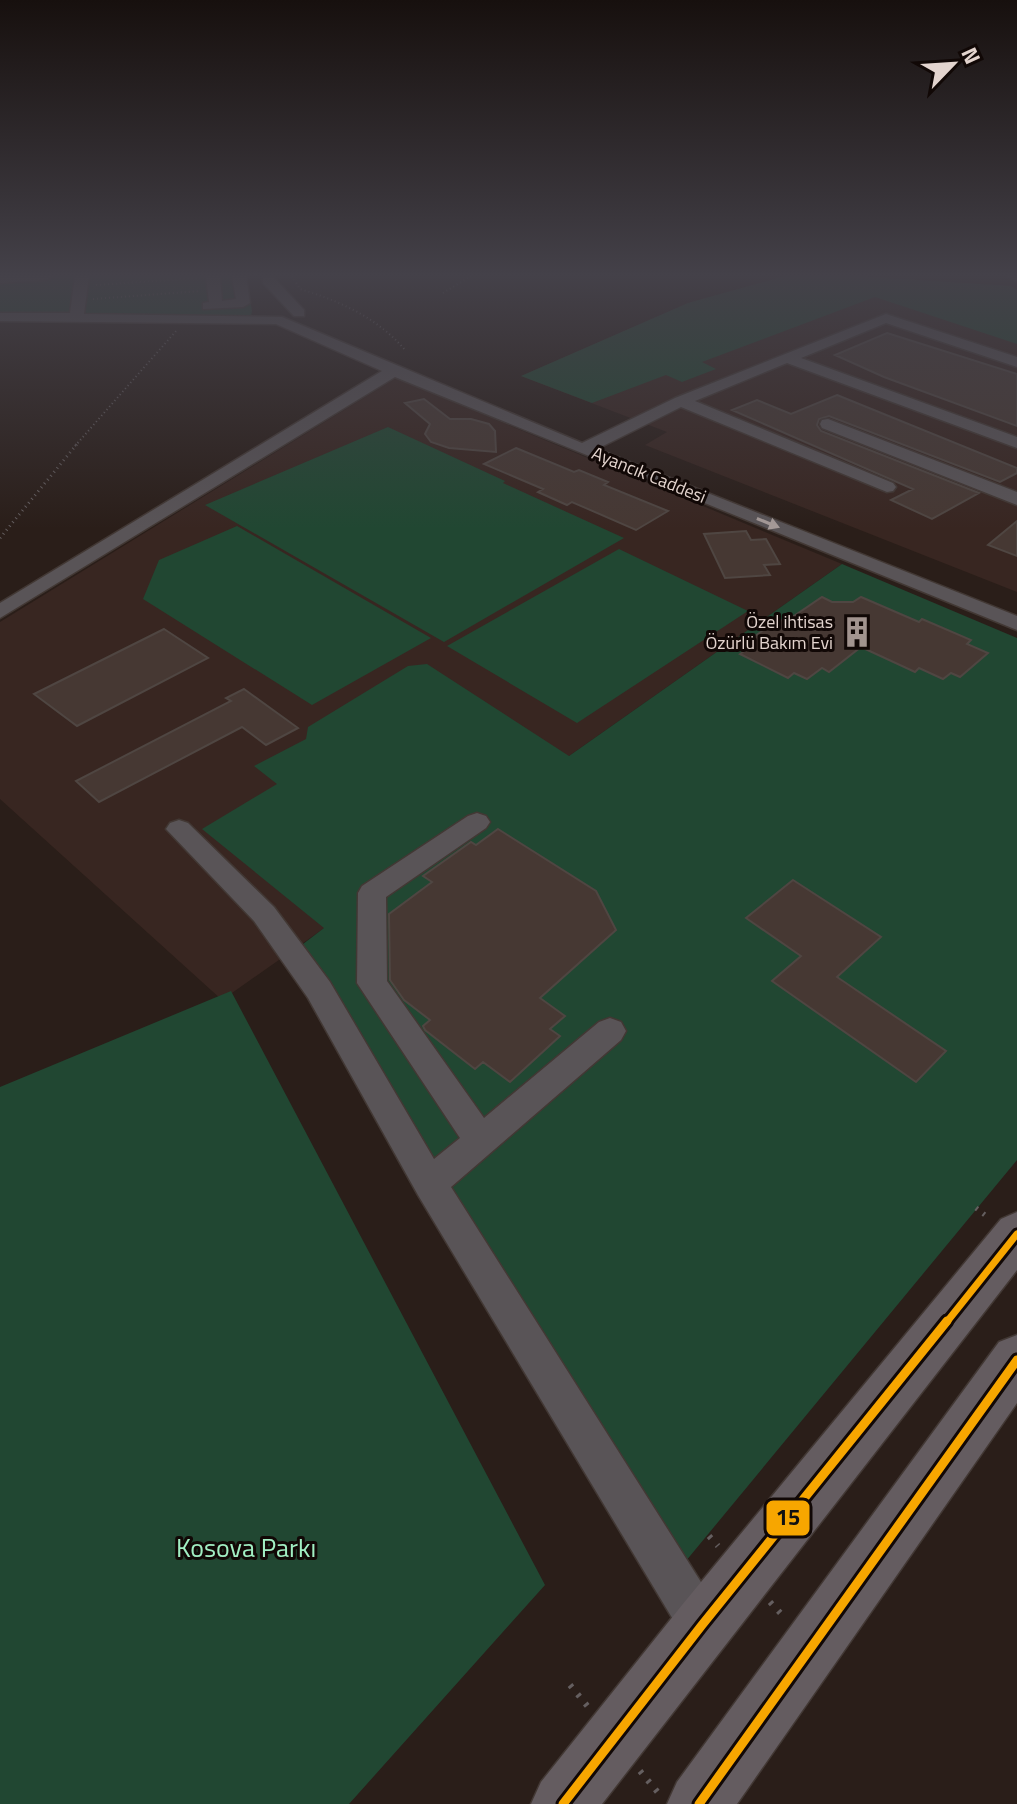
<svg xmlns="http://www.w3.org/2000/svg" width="1017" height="1804" font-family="'Titillium Web',sans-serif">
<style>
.commercial{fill:#382621}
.green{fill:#214732}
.building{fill:#463833;stroke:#4f4642;stroke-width:2}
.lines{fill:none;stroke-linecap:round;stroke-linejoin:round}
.minor-casing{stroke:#423834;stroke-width:3}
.major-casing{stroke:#423834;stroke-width:3}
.path-far3{stroke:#655f60;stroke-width:2;stroke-dasharray:1 3;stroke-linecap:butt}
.path-far2{stroke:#655f60;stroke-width:3;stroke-dasharray:1 4;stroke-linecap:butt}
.path-far1{stroke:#655f60;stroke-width:5;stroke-dasharray:2 7;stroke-linecap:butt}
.path{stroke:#655f60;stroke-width:6;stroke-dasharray:3 9;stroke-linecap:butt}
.minor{fill:#595457;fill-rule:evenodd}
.major{fill:#645c60;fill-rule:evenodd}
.bus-1-far1-casing{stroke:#110806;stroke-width:13}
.bus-1-casing{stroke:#110806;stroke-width:15}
.bus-1-far1{stroke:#f7a600;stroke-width:7}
.bus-1{stroke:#f7a600;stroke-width:9}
.oneway{fill:#a59a98}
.labels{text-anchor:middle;stroke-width:6;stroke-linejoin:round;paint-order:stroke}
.far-street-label{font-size:18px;fill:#e3d4ce;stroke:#110806}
.far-poi-label{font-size:18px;fill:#e3d4ce;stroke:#110806;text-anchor:end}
.near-park-label{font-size:26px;fill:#a1efc3;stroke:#110806}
.line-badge{stroke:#110806;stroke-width:3}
.pale-badge-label{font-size:22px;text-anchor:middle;font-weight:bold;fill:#111}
</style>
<rect width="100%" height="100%" fill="#2a1e19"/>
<path class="commercial" d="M 785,276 L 856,276 L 1011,286 L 1017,290 L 1017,592 L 645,445 L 667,432 L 521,376 L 688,303 Z
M 396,378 L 842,564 L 222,1000 L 0,799 L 0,622 Z"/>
<path class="green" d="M 0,276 L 246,276 L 252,311 L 251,316 L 239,321 L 193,316 L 75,321 L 0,316 Z
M 785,276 L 856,276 L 1011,286 L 1017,290 L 1017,344 L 875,297 L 702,362 L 716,369 L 682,382 L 666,375 L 592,403 L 521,376 L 688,303 Z
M 388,427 L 505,481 L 503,483 L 624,538 L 444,642 L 205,505 Z
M 237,526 L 431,638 L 312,705 L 143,599 L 159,560 Z
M 619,549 L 748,611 L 577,723 L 447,646 Z
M 842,564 L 1017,638 L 1017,1160 L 676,1573 L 303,944 L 324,928 L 202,829 L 277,784 L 254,766 L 306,739 L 308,727 L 408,666 L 427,664 L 569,756 Z
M 231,991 L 545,1585 L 349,1804 L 0,1804 L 0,1087 Z"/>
<path class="building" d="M 887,333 L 1017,374 L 1017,426 L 884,377 L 835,355 Z
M 837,395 L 1017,468 L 1017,473 L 1000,482 L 829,416 L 819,419 L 817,425 L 821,431 L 979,493 L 932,519 L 891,500 L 913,489 L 732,410 L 757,400 L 791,414 Z
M 424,399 L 450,419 L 471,419 L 489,424 L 495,431 L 496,452 L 449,448 L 431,442 L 425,434 L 430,424 L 405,403 Z
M 516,448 L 574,472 L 579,470 L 608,482 L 604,485 L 668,511 L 636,530 L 572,502 L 567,505 L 538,492 L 543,489 L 484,464 Z
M 1017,521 L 1017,556 L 988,545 Z
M 746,531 L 751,540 L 766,539 L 780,564 L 764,565 L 770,575 L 725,578 L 704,534 Z
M 822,597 L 832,602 L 853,602 L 861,597 L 919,622 L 922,619 L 971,640 L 967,644 L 988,653 L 960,677 L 951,673 L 943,679 L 919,668 L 915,672 L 861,647 L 829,672 L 822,668 L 807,679 L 794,673 L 788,678 L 740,654 L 754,644 L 748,641 L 779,619 L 785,622 Z
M 164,629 L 208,658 L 77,726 L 34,694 Z
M 244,689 L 298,728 L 266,745 L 242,727 L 99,802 L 76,781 L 231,701 L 226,698 Z
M 498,829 L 596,891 L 616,930 L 540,998 L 565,1016 L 550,1029 L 560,1036 L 510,1082 L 483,1062 L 475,1069 L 425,1030 L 423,1026 L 430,1020 L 404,1000 L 390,980 L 389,914 L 432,882 L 423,876 L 471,842 L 476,845 Z
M 793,880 L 881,937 L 837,977 L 946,1051 L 916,1082 L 772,981 L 801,956 L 746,918 Z"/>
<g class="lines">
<defs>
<path id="minor" d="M 0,276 L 53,276 L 46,280 L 0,283 Z
M 75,276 L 89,276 L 84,314 L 282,317 L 582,443 L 675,398 L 886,314 L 1017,357 L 1017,367 L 886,323 L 801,358 L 1017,437 L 1017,448 L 787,363 L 695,401 L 893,483 L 896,487 L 893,491 L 887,492 L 681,407 L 597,449 L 1017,616 L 1017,630 L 395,377 L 0,618 L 0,603 L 382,371 L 276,324 L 0,321 L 0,313 L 70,313 Z
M 206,276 L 220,276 L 222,301 L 236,299 L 232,276 L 246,276 L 250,303 L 243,307 L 203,309 L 203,303 L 209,302 Z
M 1008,276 L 1017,276 L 1017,282 Z
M 263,277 L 273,277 L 304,310 L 304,316 L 294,316 L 263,283 Z
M 828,419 L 1017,492 L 1017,505 L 822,428 L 820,424 L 822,420 Z
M 477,813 L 486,816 L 490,822 L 486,828 L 386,897 L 387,981 L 484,1118 L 599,1022 L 610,1018 L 621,1022 L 626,1031 L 621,1040 L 451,1187 L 718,1609 L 725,1625 L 718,1641 L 702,1648 L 686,1641 L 418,1195 L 308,998 L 254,921 L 166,829 L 170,823 L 179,820 L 188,823 L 274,907 L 330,982 L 434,1159 L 460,1138 L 357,983 L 358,893 L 362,886 L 468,816 Z"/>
<path id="major" d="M 1017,1212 L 1017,1270 L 602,1804 L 531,1804 L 541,1782 L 682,1605 L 1001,1219 Z
M 1017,1335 L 1017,1403 L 737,1804 L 667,1804 L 677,1782 L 999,1342 Z"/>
</defs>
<use href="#minor" class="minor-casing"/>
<use href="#major" class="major-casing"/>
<path class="path-far3" d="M 292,276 L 300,289 C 340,301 378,318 406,351
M 96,285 L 199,278
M 443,293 L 471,276
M 93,299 L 200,291
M 75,446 L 176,331"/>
<path class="path-far2" d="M 0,538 L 77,444"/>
<path class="path-far1" d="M 976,1208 L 990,1219"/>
<path class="path" d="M 709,1536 L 718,1546
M 770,1602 L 786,1619
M 570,1685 L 589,1708
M 640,1771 L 660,1795"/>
<use href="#minor" class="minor"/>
<use href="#major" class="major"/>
<defs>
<path id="bus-1-far1" d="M 946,1323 L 1017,1234"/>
<path id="bus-1" d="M 563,1804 L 702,1625 L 947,1321
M 699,1804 L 1017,1360"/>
</defs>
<use href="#bus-1-far1" class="bus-1-far1-casing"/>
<use href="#bus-1" class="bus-1-casing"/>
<use href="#bus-1-far1" class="bus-1-far1"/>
<use href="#bus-1" class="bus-1"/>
</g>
<defs><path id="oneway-solid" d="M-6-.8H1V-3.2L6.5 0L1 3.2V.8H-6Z" transform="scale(2)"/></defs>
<use class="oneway" href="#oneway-solid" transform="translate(768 523) rotate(22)"/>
<linearGradient id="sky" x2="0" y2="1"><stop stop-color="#17100e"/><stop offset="0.52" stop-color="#444149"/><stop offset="1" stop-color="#444149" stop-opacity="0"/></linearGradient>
<rect width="1017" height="529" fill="url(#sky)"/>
<defs>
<symbol id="building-bare" viewBox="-9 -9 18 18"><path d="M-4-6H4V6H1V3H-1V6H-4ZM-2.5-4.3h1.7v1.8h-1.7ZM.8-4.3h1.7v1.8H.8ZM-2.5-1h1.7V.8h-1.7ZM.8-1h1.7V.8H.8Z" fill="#a2948f" stroke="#110806" stroke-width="2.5" paint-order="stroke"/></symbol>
</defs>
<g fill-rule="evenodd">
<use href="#building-bare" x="835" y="610" width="44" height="44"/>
</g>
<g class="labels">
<g class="far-street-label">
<text transform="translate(649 475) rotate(22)" y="6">Ayancık Caddesi</text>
</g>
<g class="far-poi-label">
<text x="833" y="628">Özel ihtisas<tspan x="833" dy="21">Özürlü Bakım Evi</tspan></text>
</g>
<g class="near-park-label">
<text x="246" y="1557">Kosova Parkı</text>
</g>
</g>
<rect class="line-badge" x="765" y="1499" width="46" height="38" rx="8" fill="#f7a600"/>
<g class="pale-badge-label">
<text x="788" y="1525">15</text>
</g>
<g transform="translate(953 64) rotate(65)" stroke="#110806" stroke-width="6" paint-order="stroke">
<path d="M0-6L14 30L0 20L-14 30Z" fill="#e3d4ce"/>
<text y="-12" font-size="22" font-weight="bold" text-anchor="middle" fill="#e3d4ce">N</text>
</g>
</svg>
